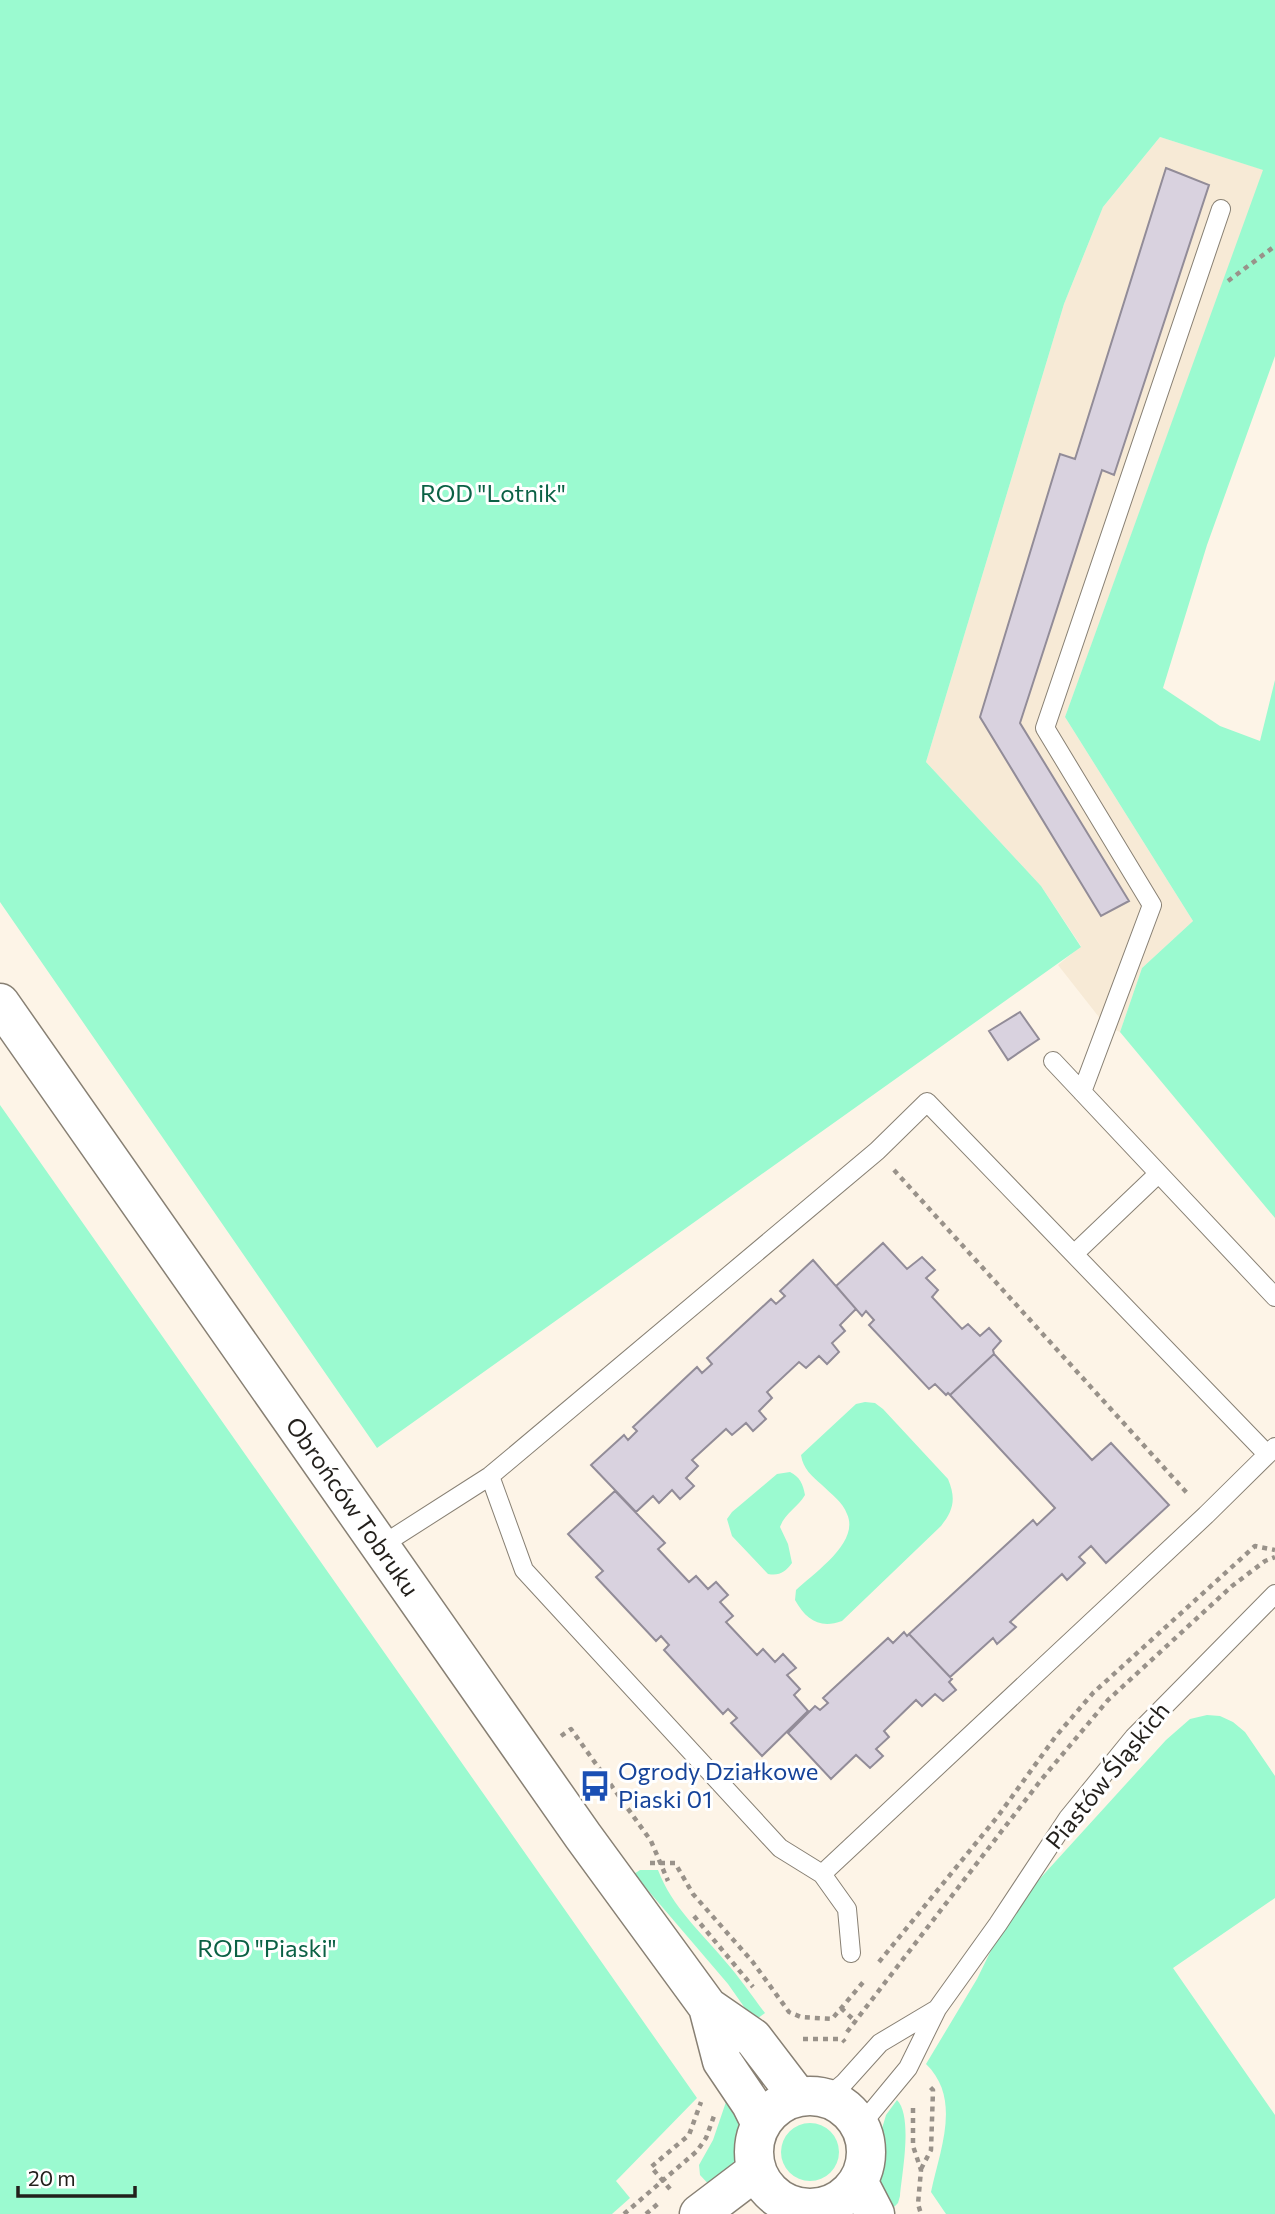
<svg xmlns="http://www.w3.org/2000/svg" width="1275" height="2214" font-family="Commissioner,sans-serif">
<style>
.built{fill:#f7ead6}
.green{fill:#9bfad0}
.building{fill:#d9d2df;stroke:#928c98;stroke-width:2}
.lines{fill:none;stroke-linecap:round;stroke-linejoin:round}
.service-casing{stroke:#888074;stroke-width:20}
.tertiary-casing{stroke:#888074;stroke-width:41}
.path{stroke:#99928a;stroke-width:4.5;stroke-dasharray:5 5;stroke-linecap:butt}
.service{stroke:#fff;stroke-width:18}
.tertiary{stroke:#fff;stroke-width:38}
.labels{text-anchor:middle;stroke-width:6;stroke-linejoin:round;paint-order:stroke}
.park-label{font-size:24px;fill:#0b6145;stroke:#fff}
.street-label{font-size:24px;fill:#221f1b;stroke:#fff}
.transit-label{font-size:24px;fill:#164399;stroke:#fff;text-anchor:start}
</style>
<rect width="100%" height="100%" fill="#fdf4e7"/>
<path class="built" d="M 1160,137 L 1264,170 L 1065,717 L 1193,921 L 1142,968 L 1120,1032 L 1106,1026 L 1058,965 L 1081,946 L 1041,886 L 926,762 L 1064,304 L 1103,207 Z"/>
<path class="green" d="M 0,0 L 1275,0 L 1275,356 L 1207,545 L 1163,688 L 1220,726 L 1260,741 L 1275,680 L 1275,1218 L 1120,1032 L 1142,968 L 1193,921 L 1065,717 L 1263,170 L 1160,137 L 1103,207 L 1064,304 L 926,762 L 1041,886 L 1081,947 L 377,1448 L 0,902 Z
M 0,1105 L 697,2098 L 616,2181 L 630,2198 L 612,2214 L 0,2214 Z
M 865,1402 L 875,1403 L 883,1409 L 948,1479 C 956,1498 954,1510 941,1526 L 842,1621 C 820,1629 806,1620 795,1600 L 796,1590 C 815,1572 860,1542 847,1514 C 843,1502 831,1494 822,1485 C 812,1476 803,1469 801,1455 L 856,1404 Z
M 790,1472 C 800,1477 803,1484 805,1495 C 798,1507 785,1513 780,1527 L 788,1544 L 792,1563 C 785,1572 780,1576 768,1574 L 732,1536 L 727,1519 L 732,1512 L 777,1474 Z
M 1207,1715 L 1220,1716 L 1233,1722 L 1245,1732 L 1275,1776 L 1275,1898 L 1173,1968 L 1275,2115 L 1275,2214 L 946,2214 L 931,2192 C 940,2149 962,2099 926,2064 L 977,1979 L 1001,1930 L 1025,1895 L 1166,1740 L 1190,1719 Z
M 640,1870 L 658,1870 C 672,1907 701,1932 725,1961 C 740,1978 752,1996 765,2013 L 754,2021 L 728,1984 L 634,1874 Z
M 728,2096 C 732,2105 737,2114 740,2123 C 748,2147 729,2173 713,2189 L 700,2175 L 699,2165 L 713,2140 Z
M 897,2100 C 913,2116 902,2173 900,2196 L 898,2203 L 889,2212 L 878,2186 L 881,2132 L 886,2115 Z
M781 2152a29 29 0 1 1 58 0a29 29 0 1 1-58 0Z"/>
<path class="building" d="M 1166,168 L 1209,185 L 1114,475 L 1102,470 L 1020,723 L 1129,901 L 1101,916 L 980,717 L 1060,454 L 1075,459 Z
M 1020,1012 L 1039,1039 L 1008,1060 L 989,1031 Z
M 883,1243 L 907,1269 L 922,1257 L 935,1270 L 926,1278 L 938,1290 L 932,1297 L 962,1329 L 968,1324 L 980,1336 L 989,1328 L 1001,1341 L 993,1350 L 994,1354 L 950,1395 L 948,1393 L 946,1395 L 935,1384 L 929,1389 L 869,1325 L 874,1320 L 866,1311 L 862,1316 L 836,1286 Z
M 813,1260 L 856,1309 L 840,1325 L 845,1331 L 832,1343 L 839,1352 L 827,1364 L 819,1356 L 806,1368 L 799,1362 L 767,1392 L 772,1398 L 759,1411 L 766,1419 L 753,1431 L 746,1423 L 732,1435 L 726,1429 L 692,1460 L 698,1466 L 686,1478 L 694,1486 L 680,1499 L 672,1490 L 659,1503 L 653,1496 L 636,1512 L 591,1465 L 624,1435 L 628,1440 L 637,1431 L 633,1427 L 697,1367 L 702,1373 L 712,1364 L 707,1358 L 771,1299 L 776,1304 L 785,1296 L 780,1291 Z
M 994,1354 L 1092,1460 L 1111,1443 L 1169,1505 L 1106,1563 L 1091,1546 L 1079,1557 L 1085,1563 L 1067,1580 L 1062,1574 L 1010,1622 L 1016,1627 L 997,1644 L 993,1638 L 950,1677 L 909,1634 L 1033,1520 L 1037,1525 L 1055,1508 L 950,1395 Z
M 615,1491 L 665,1543 L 658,1549 L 689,1582 L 696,1576 L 708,1589 L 716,1582 L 728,1595 L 720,1602 L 733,1616 L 726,1622 L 757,1655 L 763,1649 L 775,1662 L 783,1654 L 796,1668 L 787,1675 L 800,1689 L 794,1695 L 808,1711 L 762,1756 L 731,1723 L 737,1718 L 728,1709 L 723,1714 L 664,1650 L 669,1645 L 661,1636 L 656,1641 L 596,1577 L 603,1571 L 568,1534 Z
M 904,1632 L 907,1636 L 909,1634 L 952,1679 L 949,1682 L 956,1690 L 943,1701 L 935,1694 L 922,1706 L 916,1700 L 884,1731 L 889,1737 L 876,1749 L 883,1756 L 870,1768 L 856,1755 L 831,1779 L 788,1733 L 815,1706 L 820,1710 L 828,1703 L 823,1698 L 888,1638 L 893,1643 Z"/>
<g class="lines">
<defs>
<path id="service" d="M 1053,1061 L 1275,1297
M 1082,1092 L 1152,905 L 1045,728 L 1221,209
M 1074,1254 L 1158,1174
M 490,1476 L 524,1570 L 780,1848 L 822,1874
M 379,1547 L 490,1476 L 877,1151 L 927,1102 L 1267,1454
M 851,1953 L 847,1909 L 822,1874 L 1206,1515 L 1275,1447
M 826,2098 L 844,2083 L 880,2043 L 937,2009
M 860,2126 L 908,2068 L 937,2009 L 998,1924 L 1068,1818 L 1134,1737 L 1275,1594"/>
<path id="tertiary" d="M 0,1003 L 583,1836 L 708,2007 L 753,2038 L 798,2097
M 708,2007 L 722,2061 L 751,2104 L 761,2124
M754 2152a56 56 0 1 1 112 0a56 56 0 1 1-112 0Z
M 858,2181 L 875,2214
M 699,2214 L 757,2170"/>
</defs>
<use href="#service" class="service-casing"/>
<use href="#tertiary" class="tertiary-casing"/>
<path class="path" d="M 1228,281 L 1275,246
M 894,1170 L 1187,1493
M 561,1736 L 571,1729 L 651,1841 L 668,1881
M 650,1863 L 675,1863 L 693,1894 L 752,1961 L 789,2012 L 801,2017 L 832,2019 L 865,1980
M 694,1916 L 753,1987
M 879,1962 L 998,1816 L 1056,1736 L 1093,1693 L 1255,1546 L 1275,1550
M 841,2008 L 856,2022
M 847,2032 L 1041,1780 L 1108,1700 L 1232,1586 L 1265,1561 L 1275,1557
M 803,2039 L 842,2039 L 845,2042
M 913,2108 L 913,2146 L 921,2170 L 918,2204 L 921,2214
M 921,2169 L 931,2150 L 933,2090 L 928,2085
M 670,2189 L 651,2167 L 689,2135 L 701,2102
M 624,2214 L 697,2151 L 706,2138 L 714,2116
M 646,2214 L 661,2201"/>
<use href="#service" class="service"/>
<use href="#tertiary" class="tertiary"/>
</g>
<defs>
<symbol id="bus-bare" viewBox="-9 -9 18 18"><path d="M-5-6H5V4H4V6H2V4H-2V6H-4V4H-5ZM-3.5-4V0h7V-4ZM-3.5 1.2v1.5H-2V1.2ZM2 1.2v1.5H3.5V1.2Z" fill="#1a4fb4" stroke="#fff" stroke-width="2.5" paint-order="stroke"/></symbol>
</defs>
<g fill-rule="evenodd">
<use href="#bus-bare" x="573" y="1764" width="44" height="44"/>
</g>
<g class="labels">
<g class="park-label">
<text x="493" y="502">ROD "Lotnik"</text>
<text x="267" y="1957">ROD "Piaski"</text>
</g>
<g class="street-label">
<text transform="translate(352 1507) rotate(55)" y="8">Obrońców Tobruku</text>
<text transform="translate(1108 1776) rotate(-51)" y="8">Piastów Śląskich</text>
</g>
<g class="transit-label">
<text x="618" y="1780">Ogrody Działkowe<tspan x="618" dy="28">Piaski 01</tspan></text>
</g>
</g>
<path d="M18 2186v10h117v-10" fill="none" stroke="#221f1b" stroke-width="3.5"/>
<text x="28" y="2186" font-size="21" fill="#221f1b" stroke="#ffffff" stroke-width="5" paint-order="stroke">20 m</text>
</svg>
